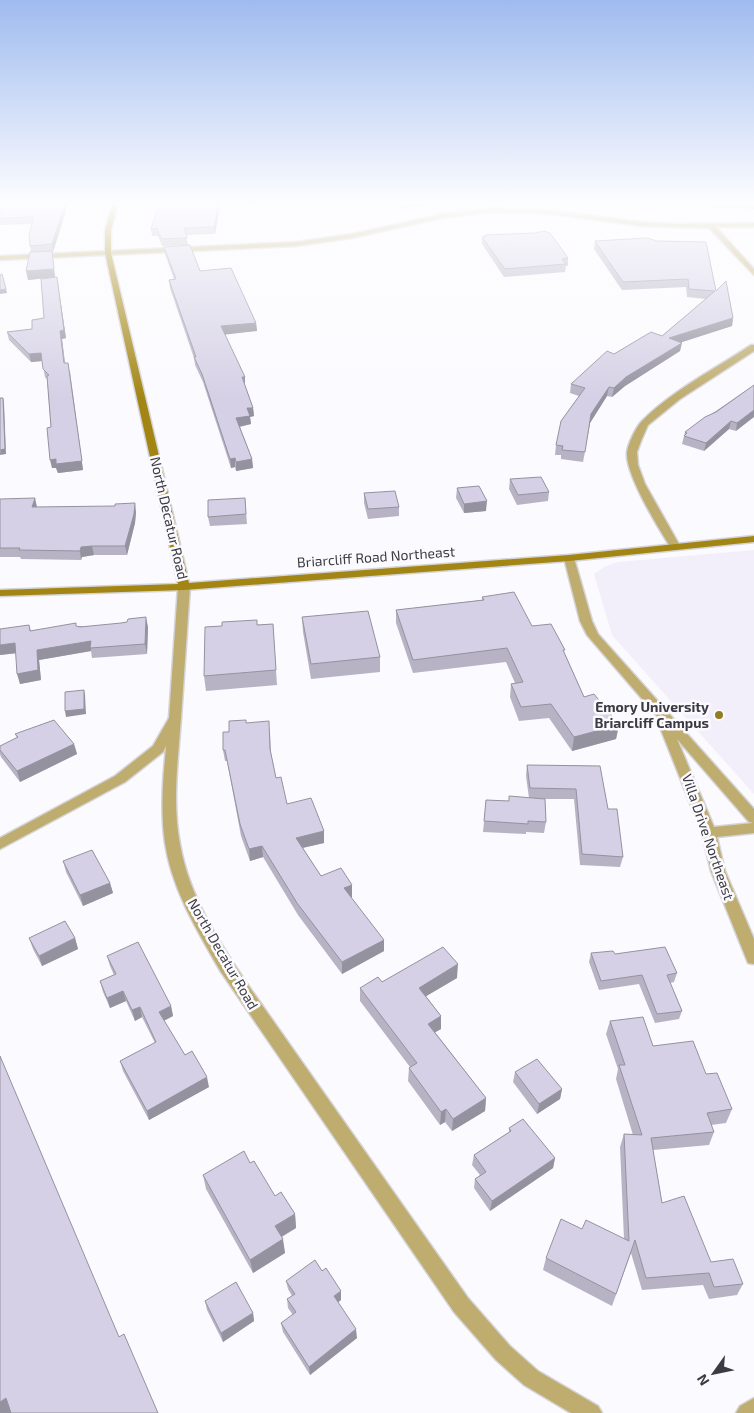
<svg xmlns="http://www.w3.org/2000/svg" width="754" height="1413" font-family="'Exo 2',sans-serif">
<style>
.built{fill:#f2effb}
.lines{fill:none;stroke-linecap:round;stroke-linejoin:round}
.minor-casing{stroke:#d5d4d9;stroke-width:3}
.tertiary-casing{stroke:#d5d4d9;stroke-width:3}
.secondary-casing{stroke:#d5d4d9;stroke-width:3}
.minor{fill:#bfad70;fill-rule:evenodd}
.tertiary{fill:#bfad70;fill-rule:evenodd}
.secondary{fill:#a28512;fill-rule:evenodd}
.wall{fill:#b7b3c5}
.shaded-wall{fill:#9592a0}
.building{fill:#d5d0e5;stroke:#9592a0}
.poi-dot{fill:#947c23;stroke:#fbfafe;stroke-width:2}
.labels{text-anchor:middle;stroke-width:5;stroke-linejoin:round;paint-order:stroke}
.street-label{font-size:14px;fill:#3c3b43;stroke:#fbfafe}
.poi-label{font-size:14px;font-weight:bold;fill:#3c3b43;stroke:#fbfafe;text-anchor:end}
</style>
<rect width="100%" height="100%" fill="#fbfafe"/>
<path class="built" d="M 754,550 L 754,794 L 612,635 L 594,574 L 604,567 L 617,562 Z"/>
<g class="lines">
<defs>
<path id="minor" d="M 491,208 L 550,210 L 641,222 L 675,224 L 754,223 L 754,227 L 716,227 L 754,269 L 754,275 L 709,228 L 641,226 L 550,214 L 491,212 L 442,218 L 352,238 L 296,246 L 0,260 L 0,256 L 296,242 L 352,234 L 442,214 Z
M 751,345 L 754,345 L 754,351 L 680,399 L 648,425 L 641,441 L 637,452 L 638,465 L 645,484 L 680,546 L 679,548 L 671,548 C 659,529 625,474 627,452 C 628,444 636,427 642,421 C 673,390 715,369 751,345 Z
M 569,555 L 574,558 L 592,621 L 598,634 L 754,809 L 754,833 L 717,837 L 725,871 L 754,939 L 754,964 L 748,963 L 746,958 L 711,871 L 702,833 L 659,725 L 662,722 L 587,635 L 580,621 L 564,558 ZM 677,739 L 749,822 L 753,823 L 714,827 Z
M 175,714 L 181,718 C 178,760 172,803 180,844 C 189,897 220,944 250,988 L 468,1298 L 510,1346 L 538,1371 L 598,1406 L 602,1413 L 571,1413 L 524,1385 L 496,1360 L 454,1312 L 221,972 C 198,932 172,890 165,843 C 159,802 165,759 169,718 Z
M 754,1398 L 754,1413 L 736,1413 L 740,1406 Z"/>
<path id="tertiary" d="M 184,584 L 190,587 L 181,718 L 163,752 L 125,782 L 0,849 L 0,838 L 115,776 L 153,746 L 169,718 L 178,587 Z"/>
<path id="secondary" d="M 113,201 L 119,201 L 111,230 L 111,253 L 189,583 L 569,555 L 754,536 L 754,542 L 569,561 L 184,590 L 0,596 L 0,590 L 178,584 L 105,253 L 105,230 Z"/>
</defs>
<use href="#minor" class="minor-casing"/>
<use href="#tertiary" class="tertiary-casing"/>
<use href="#secondary" class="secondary-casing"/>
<use href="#minor" class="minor"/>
<use href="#tertiary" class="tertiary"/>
<use href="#secondary" class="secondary"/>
</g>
<path class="wall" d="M 69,201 L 53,252 L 52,252 L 55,277 L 28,280 L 31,252 L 30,246 L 32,224 L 0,225 L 0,213 Z
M 160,201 L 221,201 L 215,234 L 186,235 L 188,245 L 162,246 L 158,236 L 152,236 L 151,229 Z
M 394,201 L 462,201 L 401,208 Z
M 573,201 L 647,201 L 646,205 L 622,205 L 621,208 L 596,206 L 596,203 L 573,202 Z
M 705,201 L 754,201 L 754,209 L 712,208 Z
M 485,235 L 568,258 L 568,266 L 566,266 L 565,272 L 504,277 L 482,244 L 482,237 L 484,237 Z
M 595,241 L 716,291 L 733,318 L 732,326 L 681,342 L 680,351 L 625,386 L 612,397 L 607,396 L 590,423 L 583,462 L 561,459 L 561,455 L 555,455 L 556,445 L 579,396 L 570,393 L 571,384 L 614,354 L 662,336 L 706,299 L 687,297 L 686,287 L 622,290 L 594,249 Z
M 164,247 L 200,271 L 256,323 L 257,331 L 224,334 L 245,385 L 253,408 L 254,416 L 250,417 L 251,424 L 240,427 L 252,459 L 253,468 L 236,471 L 235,467 L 231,468 L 203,382 L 195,365 L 194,358 L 170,288 L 169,280 L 174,279 L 165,254 Z
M 58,285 L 66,338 L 62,339 L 65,363 L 70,371 L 83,470 L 58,473 L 56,468 L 52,468 L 51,427 L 47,379 L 45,377 L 42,361 L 31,362 L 9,340 L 7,332 L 32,329 L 44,318 Z
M 754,385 L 736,431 L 729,429 L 704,451 L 682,444 L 685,432 Z
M 510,479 L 549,492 L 548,501 L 517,505 L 509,489 Z
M 457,488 L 486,511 L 464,513 L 456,498 Z
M 364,493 L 399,507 L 399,516 L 368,519 L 364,503 Z
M 245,498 L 247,524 L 210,526 L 208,517 Z
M 0,499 L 37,507 L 136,512 L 135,523 L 127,555 L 94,555 L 82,557 L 81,560 L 21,559 L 20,557 L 0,557 Z
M 482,597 L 532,626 L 565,654 L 584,697 L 619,725 L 616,739 L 572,751 L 549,718 L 519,721 L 510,697 L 511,684 L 515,683 L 506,662 L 413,673 L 396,623 L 396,610 L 482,600 Z
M 302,617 L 380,657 L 380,672 L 311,679 L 303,632 Z
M 273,624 L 277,685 L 206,691 L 204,676 L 257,625 Z
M 29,625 L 31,631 L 77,626 L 148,627 L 147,654 L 92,658 L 91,651 L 39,660 L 41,680 L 20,684 L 16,653 L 0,655 Z
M 246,723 L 270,733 L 271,753 L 276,778 L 287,804 L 324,831 L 324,843 L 303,848 L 321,876 L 352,885 L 352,897 L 351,897 L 384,951 L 342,974 L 298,915 L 263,857 L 250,861 L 241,836 L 227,761 L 225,761 L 223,750 L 229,732 Z
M 15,734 L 74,744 L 77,754 L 20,782 L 1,757 L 0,754 L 0,746 L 17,738 Z
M 527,765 L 600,766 L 608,809 L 623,857 L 620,867 L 580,865 L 574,799 L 545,799 L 546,822 L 544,833 L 526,832 L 526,834 L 483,832 L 486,800 L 508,801 L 529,798 L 526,776 Z
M 63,861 L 110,883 L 113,893 L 83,906 L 66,872 Z
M 29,938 L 75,938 L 78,949 L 42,966 L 33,949 Z
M 591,953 L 615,954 L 677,973 L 674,982 L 670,983 L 682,1011 L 679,1019 L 655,1023 L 639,984 L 599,990 L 589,962 Z
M 107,956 L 171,1006 L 173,1016 L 164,1021 L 185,1055 L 209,1087 L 149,1120 L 123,1071 L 120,1061 L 155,1043 L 142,1017 L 135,1021 L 126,1001 L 110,1008 L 103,992 L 100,981 L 114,975 L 110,966 Z
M 457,978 L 426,996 L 441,1016 L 441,1029 L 435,1032 L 486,1098 L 485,1111 L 452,1131 L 445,1122 L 440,1125 L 408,1081 L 409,1068 L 410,1067 L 360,1001 L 360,988 L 382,982 Z
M 610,1021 L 653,1046 L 706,1074 L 732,1109 L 726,1123 L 711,1125 L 714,1132 L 709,1145 L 653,1150 L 662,1203 L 711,1262 L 743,1284 L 737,1295 L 709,1299 L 703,1285 L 642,1290 L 631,1253 L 612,1306 L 543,1270 L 546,1258 L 582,1229 L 624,1239 L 620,1147 L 624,1134 L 633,1135 L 616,1079 L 618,1069 L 606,1034 Z
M 515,1072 L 562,1089 L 560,1099 L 537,1114 L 513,1082 Z
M 509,1128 L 555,1158 L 553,1168 L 490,1211 L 474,1188 L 475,1179 L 480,1175 L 472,1165 L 474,1155 L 509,1132 Z
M 250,1163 L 275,1196 L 295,1214 L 296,1228 L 282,1237 L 285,1253 L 253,1273 L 206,1189 L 203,1175 Z
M 286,1281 L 341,1300 L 338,1302 L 357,1338 L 310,1375 L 283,1332 L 281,1323 L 293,1315 L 288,1308 L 287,1299 L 292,1296 L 288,1289 Z
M 205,1301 L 253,1313 L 254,1321 L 223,1342 L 207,1310 Z"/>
<path class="shaded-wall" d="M 66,201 L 69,201 L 53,252 L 52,244 Z
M 219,201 L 221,201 L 215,234 L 214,227 Z
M 410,201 L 462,201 L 401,208 L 401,202 Z
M 52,251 L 55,277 L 28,280 L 26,271 Z
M 57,277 L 66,338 L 62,339 L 66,372 L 60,331 Z
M 6,289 L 7,293 L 0,294 L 0,290 Z
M 733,318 L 732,326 L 667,347 L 669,338 Z
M 256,323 L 257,331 L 222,335 L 221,326 Z
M 682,343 L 680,351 L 625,386 L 612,397 L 614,388 L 626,377 Z
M 41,353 L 42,361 L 31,362 L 29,354 Z
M 68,363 L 83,470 L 58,473 L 56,468 L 52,468 L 50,460 Z
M 242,377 L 245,377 L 245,385 Z
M 609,387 L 607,396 L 590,423 L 583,462 L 591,414 Z
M 3,398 L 4,403 L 6,454 L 0,455 Z
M 247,408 L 253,408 L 254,416 L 250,417 L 251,424 L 237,427 L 236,418 Z
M 754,410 L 754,417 L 736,431 L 737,423 Z
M 731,421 L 729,429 L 704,451 L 706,443 Z
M 235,458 L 235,467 L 231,468 L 230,459 Z
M 252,459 L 253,468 L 236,471 L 236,462 Z
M 35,498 L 37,507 L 32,507 Z
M 487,501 L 486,511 L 464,513 L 464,504 Z
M 135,503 L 136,512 L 135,523 L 127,555 L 125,546 Z
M 92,546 L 94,555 L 82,557 L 81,560 L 80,551 L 81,547 Z
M 146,617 L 148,627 L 147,654 L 145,644 Z
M 91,641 L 91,651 L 39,660 L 41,680 L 20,684 L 17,674 L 37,650 Z
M 15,643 L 18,653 L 0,655 L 0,645 Z
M 84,690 L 85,695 L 86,714 L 66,717 L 65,711 Z
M 619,725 L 616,739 L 572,751 L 574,737 Z
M 74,744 L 77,754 L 20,782 L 17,771 Z
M 324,831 L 324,843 L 297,849 L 296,838 Z
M 262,846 L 263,857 L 250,861 L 249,849 Z
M 110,883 L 113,893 L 83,906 L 80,895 Z
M 352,885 L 352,897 L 345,900 L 344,888 Z
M 75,938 L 78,949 L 42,966 L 39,956 Z
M 384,940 L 384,951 L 342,974 L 342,962 Z
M 458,964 L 457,978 L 418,1001 L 419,988 Z
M 123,991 L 126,1001 L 110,1008 L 107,998 Z
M 171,1006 L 173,1016 L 161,1022 L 159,1012 Z
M 140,1007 L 142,1017 L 135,1021 L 132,1010 Z
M 441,1016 L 441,1029 L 427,1037 L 428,1024 Z
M 207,1077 L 209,1087 L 149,1120 L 147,1111 Z
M 562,1089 L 560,1099 L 537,1114 L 539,1104 Z
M 486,1098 L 485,1111 L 452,1131 L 453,1119 Z
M 446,1109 L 445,1122 L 440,1125 L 441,1112 Z
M 555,1158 L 553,1168 L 490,1211 L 492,1201 Z
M 295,1214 L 296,1228 L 277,1239 L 275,1226 Z
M 283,1239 L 285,1253 L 253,1273 L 250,1260 Z
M 341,1291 L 341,1300 L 335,1305 L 334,1296 Z
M 253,1313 L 254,1321 L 223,1342 L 221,1333 Z
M 356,1329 L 357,1338 L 310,1375 L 309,1367 Z
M 6,1398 L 15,1413 L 0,1413 L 0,1402 Z"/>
<path class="building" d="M 6,201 L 66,201 L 52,244 L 30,246 L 29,234 L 34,217 L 0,218 L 0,213 Z
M 160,201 L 219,201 L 214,227 L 184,228 L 187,238 L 161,239 L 157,228 L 151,229 Z
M 713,201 L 754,201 L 754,202 L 714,202 Z
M 544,231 L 550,233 L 568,258 L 562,259 L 566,264 L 505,269 L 482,237 L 486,236 L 485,235 L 534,233 Z
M 647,238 L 657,241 L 706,242 L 716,291 L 726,281 L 733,318 L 669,338 L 682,343 L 626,377 L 614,388 L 609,387 L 591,414 L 585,452 L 562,450 L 563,446 L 556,445 L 561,421 L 585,388 L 571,384 L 607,351 L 614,354 L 651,332 L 662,336 L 715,291 L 689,289 L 688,279 L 623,282 L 595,241 Z
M 190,245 L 200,271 L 231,268 L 256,323 L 221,326 L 245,377 L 242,377 L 253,408 L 247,408 L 250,416 L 236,418 L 252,459 L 236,462 L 235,458 L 230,459 L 202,374 L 194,357 L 196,357 L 169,280 L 176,279 L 164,247 Z
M 52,251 L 54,269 L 26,271 L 30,252 Z
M 2,274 L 6,289 L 0,290 L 0,275 Z
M 57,277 L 64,330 L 60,331 L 64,363 L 68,363 L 82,461 L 56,464 L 56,459 L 50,460 L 47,428 L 51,427 L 47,376 L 49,375 L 43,369 L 41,353 L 29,354 L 7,332 L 32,329 L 32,320 L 44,318 L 41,279 Z
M 754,385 L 754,410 L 737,423 L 731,421 L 706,443 L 684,436 L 687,433 L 685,432 L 705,417 L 716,412 Z
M 0,398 L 3,398 L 5,449 L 0,450 Z
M 541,477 L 549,492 L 518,495 L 510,479 Z
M 479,486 L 487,501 L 464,504 L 457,488 Z
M 395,491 L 399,507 L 368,509 L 364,493 Z
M 35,498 L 32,507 L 115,506 L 115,504 L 135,503 L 134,514 L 125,546 L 92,546 L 81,547 L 80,551 L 19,550 L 20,548 L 0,548 L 0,499 Z
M 245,498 L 246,514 L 208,517 L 208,500 Z
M 514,592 L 532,626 L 551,624 L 565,650 L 563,650 L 584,697 L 594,694 L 619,725 L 574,737 L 551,704 L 521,707 L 511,684 L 523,682 L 507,648 L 413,660 L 396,610 L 484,600 L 482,597 Z
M 368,611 L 380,657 L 311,664 L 302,617 Z
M 146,617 L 145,644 L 90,648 L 91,641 L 37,650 L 38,670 L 17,674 L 15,643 L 0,645 L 0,629 L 29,625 L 30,631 L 76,623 L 76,626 L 80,627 L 121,623 L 127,622 L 128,619 Z
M 257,620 L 257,625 L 273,624 L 276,670 L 204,676 L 205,627 L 222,626 L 222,622 Z
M 84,690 L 84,709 L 65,711 L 65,692 Z
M 54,720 L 74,744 L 17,771 L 0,750 L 0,746 L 18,737 L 15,734 Z
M 246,720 L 246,723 L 269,721 L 270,749 L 276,778 L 281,777 L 287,804 L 311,798 L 324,831 L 296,838 L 321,876 L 341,868 L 352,885 L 344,888 L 384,940 L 342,962 L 297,903 L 262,846 L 249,849 L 240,824 L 225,750 L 223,750 L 223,732 L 229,732 L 229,721 Z
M 527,765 L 600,766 L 608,809 L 617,809 L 623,857 L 582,854 L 576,789 L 530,788 Z
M 509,796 L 545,799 L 546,822 L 528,821 L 528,824 L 484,821 L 486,800 L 509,801 Z
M 92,850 L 110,883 L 80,895 L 63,861 Z
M 65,921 L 75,938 L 39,956 L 29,938 Z
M 138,942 L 171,1006 L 159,1012 L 185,1055 L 192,1051 L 207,1077 L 147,1111 L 120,1061 L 156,1042 L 140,1007 L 132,1010 L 123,991 L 107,998 L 100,981 L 116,974 L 107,956 Z
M 443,947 L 458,964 L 419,988 L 441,1016 L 428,1024 L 486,1098 L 453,1119 L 446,1109 L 441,1112 L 409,1068 L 417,1063 L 360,988 L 378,977 L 382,982 Z
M 665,947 L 677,973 L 667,975 L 682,1011 L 657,1014 L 642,975 L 601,981 L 591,953 L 613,951 L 615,954 Z
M 643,1017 L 653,1046 L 693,1041 L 706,1074 L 717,1073 L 732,1109 L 707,1113 L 714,1132 L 651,1138 L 662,1203 L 684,1196 L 711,1262 L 733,1259 L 743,1284 L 714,1287 L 709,1273 L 646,1278 L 635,1240 L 616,1294 L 546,1258 L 561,1219 L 582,1229 L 586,1220 L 629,1241 L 624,1134 L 642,1135 L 619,1065 L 625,1065 L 610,1021 Z
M 0,1056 L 119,1337 L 124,1334 L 158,1413 L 11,1413 L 6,1398 L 0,1402 Z
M 537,1059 L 562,1089 L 539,1104 L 515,1072 Z
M 523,1119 L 555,1158 L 492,1201 L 475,1179 L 486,1172 L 474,1155 L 511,1131 L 509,1128 Z
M 244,1151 L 250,1163 L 254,1161 L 275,1196 L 281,1192 L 295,1214 L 275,1226 L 283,1239 L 250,1260 L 203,1175 Z
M 315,1260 L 322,1271 L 326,1268 L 341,1291 L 334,1296 L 356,1329 L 309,1367 L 281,1323 L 296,1312 L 287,1299 L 295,1294 L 286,1281 Z
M 236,1282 L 253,1313 L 221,1333 L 205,1301 Z"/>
<linearGradient id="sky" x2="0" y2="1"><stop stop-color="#9fbbef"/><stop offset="0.51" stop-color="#fdfdff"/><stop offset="1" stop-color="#fdfdff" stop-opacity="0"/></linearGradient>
<rect width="754" height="398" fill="url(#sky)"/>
<circle class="poi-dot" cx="719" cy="715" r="5"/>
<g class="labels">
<g class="street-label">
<text transform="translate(169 518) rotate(77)" y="5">North Decatur Road</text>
<text transform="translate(376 557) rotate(-4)" y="5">Briarcliff Road Northeast</text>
<text transform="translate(708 837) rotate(71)" y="5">Villa Drive Northeast</text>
<text transform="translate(223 954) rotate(60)" y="5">North Decatur Road</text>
</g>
<g class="poi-label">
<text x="709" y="712">Emory University<tspan x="709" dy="16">Briarcliff Campus</tspan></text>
</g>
</g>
<g transform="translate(714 1373) rotate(237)" stroke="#fbfafe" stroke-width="4" paint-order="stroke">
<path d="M0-4L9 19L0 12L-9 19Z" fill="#3c3b43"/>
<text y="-8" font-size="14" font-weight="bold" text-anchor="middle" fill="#3c3b43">N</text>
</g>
</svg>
